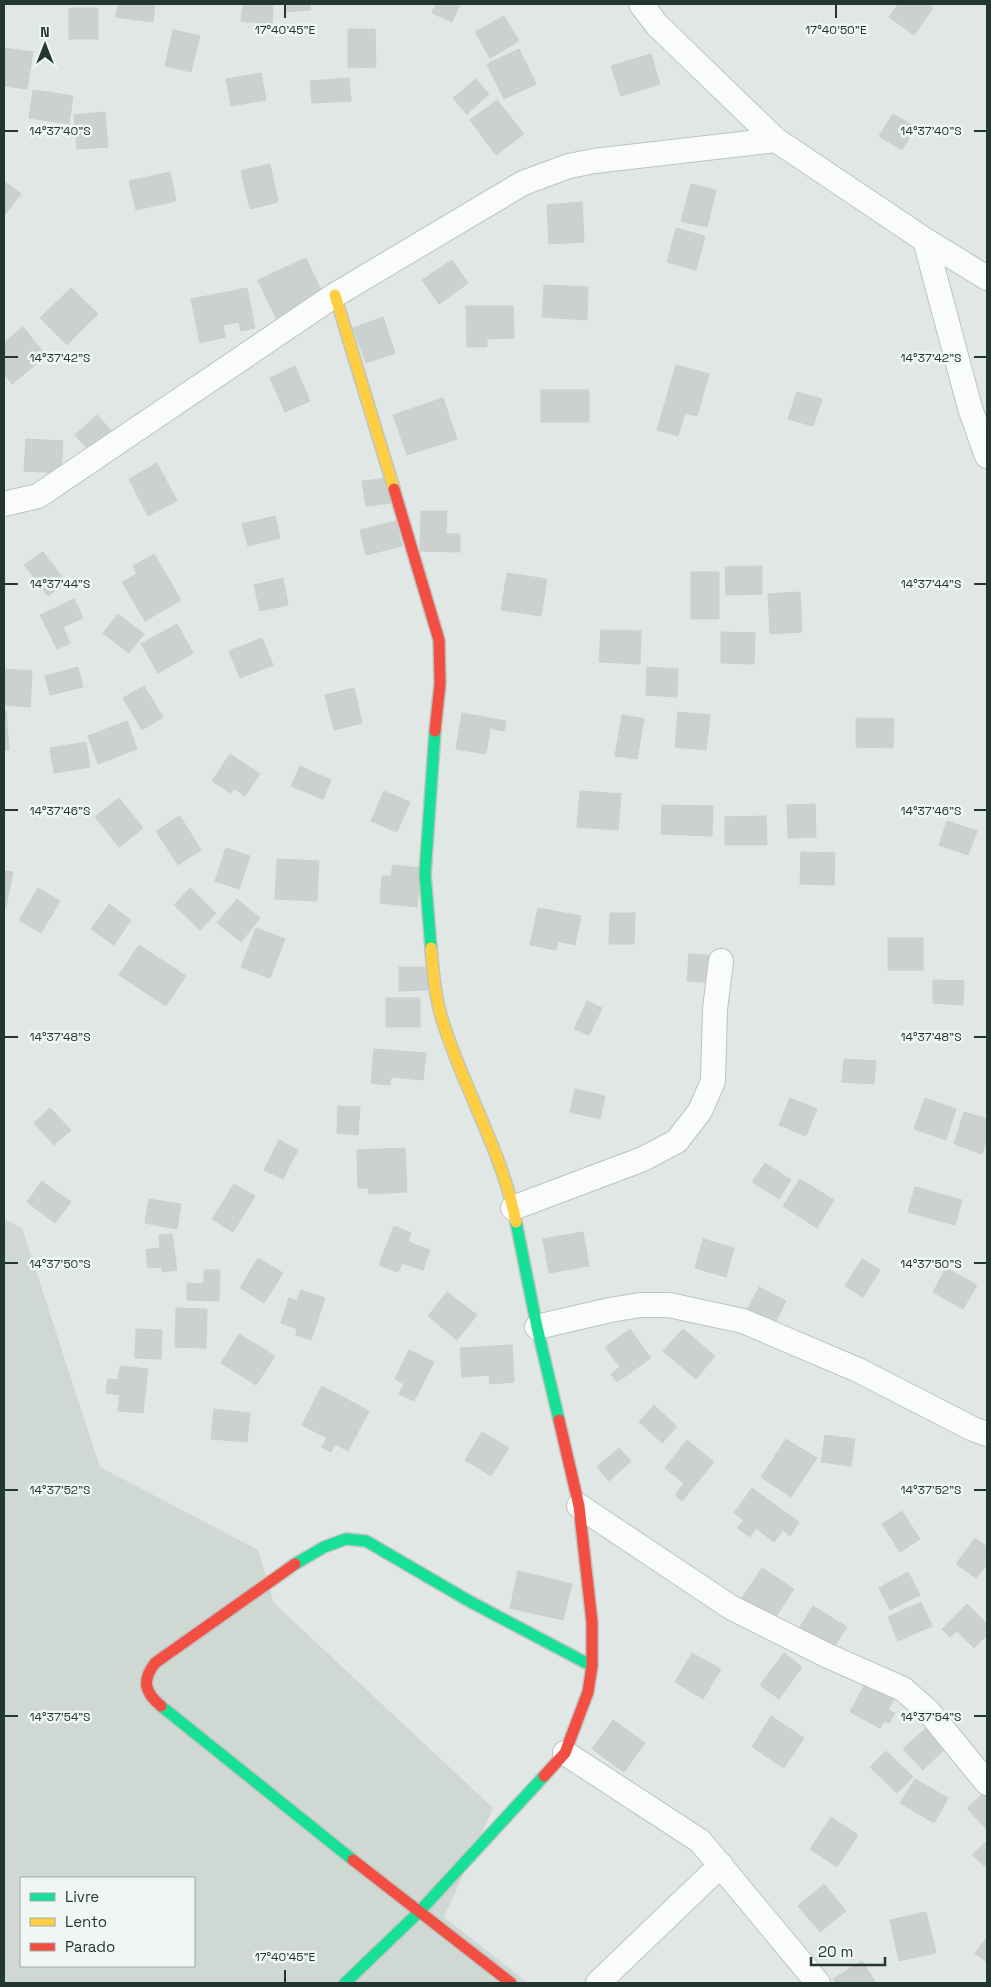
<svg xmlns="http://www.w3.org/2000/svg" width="991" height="1987" font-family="'Space Grotesk',sans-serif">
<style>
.built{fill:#d0d8d4;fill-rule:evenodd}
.building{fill:#ccd0cf;stroke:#cad0cd}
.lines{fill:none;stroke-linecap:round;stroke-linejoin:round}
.street-casing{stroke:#bec4c1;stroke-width:26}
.fast-casing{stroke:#bec4c1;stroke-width:14}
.slow-casing{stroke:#bec4c1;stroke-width:14}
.jam-casing{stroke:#bec4c1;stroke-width:14}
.street{stroke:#fafbfb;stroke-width:24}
.fast{stroke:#16e098;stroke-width:11}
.slow{stroke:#ffcf43;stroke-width:11}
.jam{stroke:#f24e42;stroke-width:11}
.ticks{fill:none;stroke:#223732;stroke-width:2}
.ticks-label{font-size:12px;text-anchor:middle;fill:#223732;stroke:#eff6f3;stroke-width:5;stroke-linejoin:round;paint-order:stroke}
</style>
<rect width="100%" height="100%" fill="#e1e7e4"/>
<path class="built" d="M 4,1219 L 22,1228 L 100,1467 L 258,1550 L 274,1603 L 493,1808 L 444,1917 L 528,1983 L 4,1983 ZM 21,1878 L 194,1878 L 194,1966 L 21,1966 Z"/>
<path class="building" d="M 118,4 L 155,4 L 153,22 L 116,17 Z
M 243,4 L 273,4 L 272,24 L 241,21 Z
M 285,4 L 310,4 L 311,10 L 286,12 Z
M 436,4 L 460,4 L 452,22 L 432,13 Z
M 898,4 L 928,4 L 933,8 L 914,35 L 889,17 Z
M 69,8 L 98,8 L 98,39 L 69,39 Z
M 504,16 L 519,41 L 490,58 L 475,32 Z
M 348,29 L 375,29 L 376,67 L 348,68 Z
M 173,30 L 200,36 L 191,72 L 165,66 Z
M 4,48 L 33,52 L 27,89 L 4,86 Z
M 519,49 L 536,84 L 504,99 L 487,64 Z
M 651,54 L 660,84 L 621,96 L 611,66 Z
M 261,73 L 266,100 L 231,106 L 226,79 Z
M 349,78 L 351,101 L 312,103 L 310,81 Z
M 476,79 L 489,94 L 467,114 L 453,98 Z
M 33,90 L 73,96 L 69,124 L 29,118 Z
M 497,100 L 524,134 L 496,155 L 470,120 Z
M 105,112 L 108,147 L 77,149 L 74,115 Z
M 893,114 L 916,127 L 902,150 L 879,136 Z
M 270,164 L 278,202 L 250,209 L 241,171 Z
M 170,172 L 176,201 L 136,210 L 129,181 Z
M 4,181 L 21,194 L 4,216 Z
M 691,184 L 716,190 L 707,227 L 681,221 Z
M 582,202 L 584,242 L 549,244 L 547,205 Z
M 676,228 L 705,236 L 696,270 L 667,262 Z
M 306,258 L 323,294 L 279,325 L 258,280 Z
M 452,260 L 468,283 L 439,304 L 422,280 Z
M 544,285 L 588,287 L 587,320 L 542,317 Z
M 71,288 L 98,314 L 67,345 L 40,318 Z
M 247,288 L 255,328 L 241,331 L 239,322 L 223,325 L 225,337 L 200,343 L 191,299 Z
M 466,306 L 513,306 L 514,338 L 487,339 L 487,347 L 467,347 Z
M 383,317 L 395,353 L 366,363 L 353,328 Z
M 23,327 L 46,356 L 12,384 L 4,374 L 4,343 Z
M 676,365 L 709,374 L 697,416 L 685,413 L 678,436 L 657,430 Z
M 295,366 L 310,401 L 285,412 L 270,378 Z
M 541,390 L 589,390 L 589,422 L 541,422 Z
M 797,392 L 822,399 L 813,426 L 788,419 Z
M 443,398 L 457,439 L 407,455 L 393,415 Z
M 97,415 L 116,436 L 94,456 L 75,435 Z
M 26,439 L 63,441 L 61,473 L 24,471 Z
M 157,463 L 177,501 L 148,516 L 129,479 Z
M 388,478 L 391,503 L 366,506 L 362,481 Z
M 421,511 L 447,511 L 446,534 L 460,534 L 460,552 L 420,551 Z
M 275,516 L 280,538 L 248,546 L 242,524 Z
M 396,521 L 402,546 L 366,555 L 360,530 Z
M 43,552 L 66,582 L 48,596 L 24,565 Z
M 154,554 L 181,600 L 145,621 L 122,582 L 137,574 L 133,566 Z
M 762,566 L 762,594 L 726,595 L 725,567 Z
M 691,572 L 719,572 L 719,619 L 691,619 Z
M 507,573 L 547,579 L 541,616 L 501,610 Z
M 283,578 L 288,605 L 260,611 L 254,585 Z
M 800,592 L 802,632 L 770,634 L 768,594 Z
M 74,599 L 83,618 L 63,627 L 70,643 L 57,649 L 40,615 Z
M 118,614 L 144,634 L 129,653 L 103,633 Z
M 177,624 L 193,653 L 158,673 L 141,644 Z
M 601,630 L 641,631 L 640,664 L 599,662 Z
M 721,632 L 755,633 L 754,664 L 721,663 Z
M 262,638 L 273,665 L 240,678 L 229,651 Z
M 78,667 L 83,687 L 50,695 L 45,676 Z
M 647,667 L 678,669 L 677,697 L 646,695 Z
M 4,669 L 32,671 L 30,707 L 4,705 Z
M 144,686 L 163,717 L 142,730 L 123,698 Z
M 354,688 L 362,723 L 334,730 L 325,695 Z
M 4,710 L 6,710 L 9,750 L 4,750 Z
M 678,712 L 710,715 L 706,750 L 675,747 Z
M 462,713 L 506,721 L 504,731 L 490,728 L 486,754 L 456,749 Z
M 622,715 L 644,719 L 637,759 L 615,756 Z
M 856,718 L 894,719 L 893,748 L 856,747 Z
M 127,721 L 137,749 L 98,764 L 88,736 Z
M 86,742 L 90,767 L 54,773 L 50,748 Z
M 230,754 L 260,774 L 245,796 L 234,788 L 231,793 L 212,781 Z
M 300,766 L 331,780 L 323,799 L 291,786 Z
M 384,791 L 410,802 L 397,832 L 371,821 Z
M 580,791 L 621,794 L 618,830 L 577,827 Z
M 119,798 L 143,828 L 119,847 L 95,817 Z
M 815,804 L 816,837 L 788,838 L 787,805 Z
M 662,805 L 713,806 L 712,836 L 661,834 Z
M 180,816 L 201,850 L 178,865 L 156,831 Z
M 766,816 L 767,845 L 725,845 L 725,817 Z
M 947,821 L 977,831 L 968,855 L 939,845 Z
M 226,848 L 250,856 L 239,889 L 215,881 Z
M 801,852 L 835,853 L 834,885 L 800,884 Z
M 277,859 L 319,861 L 317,901 L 275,899 Z
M 393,865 L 421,868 L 417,907 L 380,903 L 382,876 L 391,876 Z
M 4,871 L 13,872 L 6,907 L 4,907 Z
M 38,888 L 60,901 L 41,933 L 19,920 Z
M 190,888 L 216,913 L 200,930 L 174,905 Z
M 237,899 L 260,918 L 241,942 L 217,923 Z
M 109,904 L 131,920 L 114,945 L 91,929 Z
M 538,908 L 581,916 L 575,945 L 558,941 L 556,950 L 530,945 Z
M 610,913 L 635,913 L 634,944 L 609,944 Z
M 256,928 L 285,939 L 270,978 L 241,967 Z
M 888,938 L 923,938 L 923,970 L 888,970 Z
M 139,945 L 186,976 L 166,1006 L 119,975 Z
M 689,954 L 723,956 L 721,983 L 687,981 Z
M 399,967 L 429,967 L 429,990 L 399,991 Z
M 933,980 L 964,981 L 963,1005 L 933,1003 Z
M 386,998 L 420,998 L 420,1027 L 386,1027 Z
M 587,1001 L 602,1008 L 589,1035 L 574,1029 Z
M 374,1049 L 426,1053 L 423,1080 L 391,1077 L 390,1085 L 371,1083 Z
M 844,1059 L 876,1061 L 874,1084 L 842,1082 Z
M 575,1089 L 605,1096 L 600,1119 L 570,1112 Z
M 790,1098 L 817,1109 L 806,1136 L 779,1125 Z
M 925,1098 L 956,1109 L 946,1140 L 914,1129 Z
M 338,1106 L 360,1107 L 358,1135 L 337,1133 Z
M 50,1108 L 71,1130 L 54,1145 L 34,1123 Z
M 964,1112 L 987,1119 L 987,1138 L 982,1154 L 954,1144 Z
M 279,1140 L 298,1150 L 283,1179 L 264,1170 Z
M 405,1148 L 407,1192 L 369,1194 L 368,1188 L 358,1188 L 357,1150 Z
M 765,1163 L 791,1180 L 779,1199 L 752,1182 Z
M 800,1179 L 834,1200 L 817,1228 L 783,1206 Z
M 42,1181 L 71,1202 L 55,1223 L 27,1202 Z
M 234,1184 L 255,1196 L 233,1232 L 212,1219 Z
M 915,1187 L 962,1200 L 955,1225 L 908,1212 Z
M 149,1199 L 181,1204 L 177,1229 L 145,1223 Z
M 394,1226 L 411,1233 L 408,1242 L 430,1250 L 423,1270 L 402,1263 L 398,1272 L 379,1265 Z
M 583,1232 L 589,1266 L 549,1273 L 543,1239 Z
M 172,1234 L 177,1270 L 162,1272 L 162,1267 L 148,1268 L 146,1250 L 160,1248 L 159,1235 Z
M 703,1239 L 734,1248 L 726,1277 L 695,1268 Z
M 258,1258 L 283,1273 L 264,1303 L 240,1288 Z
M 862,1259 L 880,1270 L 863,1297 L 845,1286 Z
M 946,1268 L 977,1285 L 963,1309 L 933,1292 Z
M 204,1270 L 220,1270 L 219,1301 L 187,1300 L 187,1283 L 204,1284 Z
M 759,1287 L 786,1301 L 774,1326 L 746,1312 Z
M 301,1290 L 325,1298 L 311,1340 L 296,1335 L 297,1329 L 281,1323 L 289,1298 L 297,1301 Z
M 447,1292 L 477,1315 L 457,1340 L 428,1316 Z
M 176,1308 L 207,1309 L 206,1348 L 175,1347 Z
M 136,1329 L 162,1330 L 161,1359 L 135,1358 Z
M 630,1329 L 651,1358 L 617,1382 L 611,1374 L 620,1367 L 605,1347 Z
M 683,1329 L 715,1356 L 696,1379 L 663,1351 Z
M 239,1334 L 275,1356 L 256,1385 L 221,1363 Z
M 512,1345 L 514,1382 L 490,1384 L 489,1375 L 462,1377 L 460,1348 Z
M 409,1350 L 434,1362 L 414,1401 L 399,1394 L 404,1384 L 395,1379 Z
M 120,1366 L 148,1369 L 143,1413 L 118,1411 L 120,1395 L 106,1393 L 108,1379 L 118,1380 Z
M 322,1386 L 369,1411 L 348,1451 L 335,1444 L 331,1452 L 322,1447 L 327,1438 L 302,1425 Z
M 654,1405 L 677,1427 L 662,1443 L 639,1422 Z
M 214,1409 L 250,1413 L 247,1442 L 211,1439 Z
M 482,1432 L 509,1448 L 491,1476 L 465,1460 Z
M 825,1435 L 855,1439 L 851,1466 L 821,1462 Z
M 786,1439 L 817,1458 L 791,1497 L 761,1477 Z
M 687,1440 L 714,1462 L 682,1501 L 675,1495 L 684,1483 L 665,1468 Z
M 619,1448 L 631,1461 L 609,1481 L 597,1467 Z
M 752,1488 L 799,1522 L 790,1536 L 783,1530 L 774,1542 L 756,1528 L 750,1537 L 737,1528 L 744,1520 L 734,1513 Z
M 902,1511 L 920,1539 L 900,1552 L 882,1524 Z
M 975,1538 L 987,1547 L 987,1564 L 976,1578 L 956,1564 Z
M 762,1568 L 794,1589 L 773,1621 L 740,1601 Z
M 518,1571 L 572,1584 L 563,1620 L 510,1608 Z
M 908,1572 L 920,1595 L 890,1610 L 879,1588 Z
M 921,1602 L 932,1626 L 898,1641 L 888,1617 Z
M 967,1604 L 987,1624 L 987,1635 L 974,1648 L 957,1631 L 950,1637 L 942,1629 Z
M 813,1606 L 847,1627 L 829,1654 L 796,1633 Z
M 692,1653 L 721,1669 L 703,1699 L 675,1682 Z
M 784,1653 L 802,1667 L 779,1699 L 760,1685 Z
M 865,1684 L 894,1699 L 888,1710 L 895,1713 L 889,1723 L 884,1721 L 880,1728 L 850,1712 Z
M 771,1716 L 804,1738 L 784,1768 L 752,1747 Z
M 613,1720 L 645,1743 L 624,1772 L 592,1749 Z
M 927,1727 L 947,1747 L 923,1770 L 903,1749 Z
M 886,1751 L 913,1777 L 897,1793 L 870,1767 Z
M 915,1779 L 948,1798 L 934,1823 L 900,1803 Z
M 987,1790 L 987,1830 L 967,1808 Z
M 831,1817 L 858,1835 L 837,1867 L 810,1849 Z
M 987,1841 L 987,1868 L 972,1855 Z
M 824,1884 L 846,1911 L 820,1932 L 798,1906 Z
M 926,1912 L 936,1953 L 899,1961 L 890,1920 Z
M 987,1937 L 987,1962 L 975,1953 Z
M 862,1961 L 876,1983 L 836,1983 L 833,1979 Z"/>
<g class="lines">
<defs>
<path id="street" d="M 641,4 L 657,25 L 776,140 L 925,240 L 987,278
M 925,240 L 970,408 L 987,456
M 4,504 L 38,496 L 335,295 L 523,183 L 569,166 L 594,161 L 776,140
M 513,1208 L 643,1159 L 677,1141 L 700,1111 L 713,1081 L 715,1009 L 721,961
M 537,1327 L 610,1310 L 640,1305 L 669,1305 L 743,1321 L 858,1370 L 973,1429 L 987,1434
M 579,1506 L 732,1608 L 826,1655 L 903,1689 L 929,1712 L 987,1783
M 565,1753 L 700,1841 L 818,1983
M 598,1983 L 721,1865"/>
<path id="fast" d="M 431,948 L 425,874 L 435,731
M 516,1222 L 537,1327 L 559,1420
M 295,1564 L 324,1547 L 346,1539 L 366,1541 L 469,1601 L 592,1666
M 161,1706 L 353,1860
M 345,1983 L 419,1912 L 544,1776"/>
<path id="slow" d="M 335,295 L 394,489
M 431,948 C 433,971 435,997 442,1019 C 463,1088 502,1151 516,1222"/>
<path id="jam" d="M 394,489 L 439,640 L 440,684 L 435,731
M 161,1706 C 144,1692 142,1680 155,1663 L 295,1564
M 544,1776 L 565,1753 L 588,1692 L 592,1666 L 592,1622 L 579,1506 L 559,1420
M 353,1860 L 511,1983"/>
</defs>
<use href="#street" class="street-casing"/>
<use href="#fast" class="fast-casing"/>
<use href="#slow" class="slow-casing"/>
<use href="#jam" class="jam-casing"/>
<use href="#street" class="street"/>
<use href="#fast" class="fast"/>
<use href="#slow" class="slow"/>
<use href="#jam" class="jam"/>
</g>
<path class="ticks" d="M 285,5 L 285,18M 836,5 L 836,18M 5,131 L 18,131M 974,131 L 986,131M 5,357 L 18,357M 974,357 L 986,357M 5,584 L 18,584M 974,584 L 986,584M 5,810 L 18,810M 974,810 L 986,810M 5,1037 L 18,1037M 974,1037 L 986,1037M 5,1263 L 18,1263M 974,1263 L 986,1263M 5,1490 L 18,1490M 974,1490 L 986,1490M 5,1716 L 18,1716M 974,1716 L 986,1716M 285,1970 L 285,1982"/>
<g class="ticks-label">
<text x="285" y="34">17°40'45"E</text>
<text x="836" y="34">17°40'50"E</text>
<text x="60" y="135">14°37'40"S</text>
<text x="931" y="135">14°37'40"S</text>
<text x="60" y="362">14°37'42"S</text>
<text x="931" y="362">14°37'42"S</text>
<text x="60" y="588">14°37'44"S</text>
<text x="931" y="588">14°37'44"S</text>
<text x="60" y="815">14°37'46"S</text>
<text x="931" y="815">14°37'46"S</text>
<text x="60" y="1041">14°37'48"S</text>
<text x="931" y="1041">14°37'48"S</text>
<text x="60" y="1268">14°37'50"S</text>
<text x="931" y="1268">14°37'50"S</text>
<text x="60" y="1494">14°37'52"S</text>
<text x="931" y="1494">14°37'52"S</text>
<text x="60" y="1721">14°37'54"S</text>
<text x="931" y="1721">14°37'54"S</text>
<text x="285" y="1961">17°40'45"E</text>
</g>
<rect width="991" height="1987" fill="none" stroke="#223732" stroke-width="10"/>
<rect x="20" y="1877" width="175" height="90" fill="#eff6f3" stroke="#9daaa6"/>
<rect x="30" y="1893" width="25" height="8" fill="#16e098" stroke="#9daaa6"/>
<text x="65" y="1902" font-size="15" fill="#223732">Livre</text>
<rect x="30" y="1918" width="25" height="8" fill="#ffcf43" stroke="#9daaa6"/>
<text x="65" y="1927" font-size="15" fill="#223732">Lento</text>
<rect x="30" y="1943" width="25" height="8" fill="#f24e42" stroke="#9daaa6"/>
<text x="65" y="1952" font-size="15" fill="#223732">Parado</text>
<g transform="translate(45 45)" stroke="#eff6f3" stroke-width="4" paint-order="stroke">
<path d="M0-4L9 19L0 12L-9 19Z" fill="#223732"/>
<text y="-8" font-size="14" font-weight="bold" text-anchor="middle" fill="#223732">N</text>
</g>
<path d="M811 1957v8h74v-8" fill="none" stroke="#223732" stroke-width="2.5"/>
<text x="818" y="1957" font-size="15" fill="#223732" stroke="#eff6f3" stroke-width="4" paint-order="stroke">20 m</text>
</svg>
